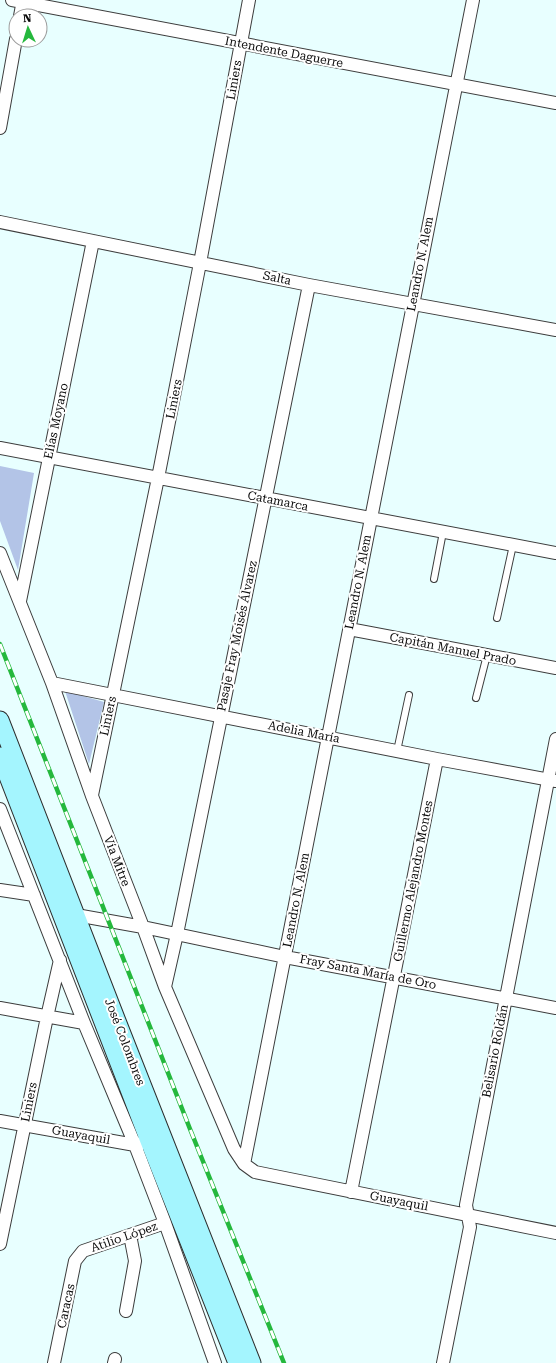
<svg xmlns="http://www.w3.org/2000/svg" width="556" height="1363" font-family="'Roboto Serif',serif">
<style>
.green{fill:#b3c4e7}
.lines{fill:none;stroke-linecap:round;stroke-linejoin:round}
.service-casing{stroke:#3d3d3d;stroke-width:8}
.minor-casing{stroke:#3d3d3d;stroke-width:14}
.secondary-casing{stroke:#2c2c2c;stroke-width:19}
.service{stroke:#fff;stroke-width:6}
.minor{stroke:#fff;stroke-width:12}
.secondary{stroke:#a4f5fe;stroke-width:17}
.rail-casing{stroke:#25b83d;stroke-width:4.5}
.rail{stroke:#fff;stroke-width:3;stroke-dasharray:9;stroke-linecap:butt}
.labels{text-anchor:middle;stroke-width:4;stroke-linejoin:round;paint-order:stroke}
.street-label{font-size:12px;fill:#0a0a0a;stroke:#fff}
</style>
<rect width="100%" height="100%" fill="#e8ffff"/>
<path class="green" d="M 0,466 L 34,473 L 18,570 L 0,521 Z
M 65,691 L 104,702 L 89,764 Z"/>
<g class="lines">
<defs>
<path id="service" d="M 434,579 L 443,532
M 497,618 L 513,545
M 476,698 L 487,655
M 397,751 L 409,695"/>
<path id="minor" d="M 12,0 L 556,103
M 20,16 L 23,0
M 0,128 L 16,39
M 0,222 L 309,285 L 556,330
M 0,448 L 556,553
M 0,553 L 52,683 L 92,796 L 143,927 L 165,987 L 234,1149 L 244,1164 L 255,1172 L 556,1233
M 20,601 L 93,241
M 349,629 L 556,668
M 52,683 L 437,759 L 556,781
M 92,795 L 158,478 L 200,263 L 249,0
M 0,809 L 84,1023 L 135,1145 L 165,1223 L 215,1363
M 0,890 L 34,895
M 69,915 L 76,915 L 143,927 L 285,957 L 556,1008
M 165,987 L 177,934 L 309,285
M 0,1008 L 84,1023
M 0,1121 L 135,1145 L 141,1143
M 244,1164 L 473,0
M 351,1192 L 437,759
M 0,1244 L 47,1017 L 60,960
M 126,1311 L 135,1261 L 130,1235
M 54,1363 L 75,1261 L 83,1251 L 165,1223
M 114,1363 L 115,1359
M 443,1363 L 470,1227 L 466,1205 L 556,739"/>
<path id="secondary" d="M 0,720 L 117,1021 L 252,1363
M 0,756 L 149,1141 L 237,1363"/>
</defs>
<use href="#service" class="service-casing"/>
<use href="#minor" class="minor-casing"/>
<use href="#secondary" class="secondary-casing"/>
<use href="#service" class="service"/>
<use href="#minor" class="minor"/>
<use href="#secondary" class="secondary"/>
<defs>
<path id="rail" d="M 0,644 L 190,1129 L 284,1363"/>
</defs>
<use href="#rail" class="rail-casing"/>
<use href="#rail" class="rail"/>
</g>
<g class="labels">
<g class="street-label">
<text transform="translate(284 52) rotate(11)" y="4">Intendente Daguerre</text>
<text transform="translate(234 80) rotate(-80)" y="4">Liniers</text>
<text transform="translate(420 264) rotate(-79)" y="4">Leandro N. Alem</text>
<text transform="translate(277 278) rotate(12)" y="4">Salta</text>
<text transform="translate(174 399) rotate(-79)" y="4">Liniers</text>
<text transform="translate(56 421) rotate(-78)" y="4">Elías Moyano</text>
<text transform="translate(278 501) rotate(11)" y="4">Catamarca</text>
<text transform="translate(358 582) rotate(-79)" y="4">Leandro N. Alem</text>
<text transform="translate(237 636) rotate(-78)" y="4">Pasaje Fray Moisés Álvarez</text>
<text transform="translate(453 649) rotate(11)" y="4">Capitán Manuel Prado</text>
<text transform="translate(108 716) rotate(-78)" y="4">Liniers</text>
<text transform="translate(304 732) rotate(11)" y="4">Adelia María</text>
<text transform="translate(117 861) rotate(69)" y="4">Vía Mitre</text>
<text transform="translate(413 881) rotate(-79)" y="4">Guillermo Alejandro Montes</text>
<text transform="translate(296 900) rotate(-79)" y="4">Leandro N. Alem</text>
<text transform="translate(368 972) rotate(11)" y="4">Fray Santa María de Oro</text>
<text transform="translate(125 1042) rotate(69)" y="4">José Colombres</text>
<text transform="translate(495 1051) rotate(-79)" y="4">Belisario Roldán</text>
<text transform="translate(29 1102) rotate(-79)" y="4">Liniers</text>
<text transform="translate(81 1135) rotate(10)" y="4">Guayaquil</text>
<text transform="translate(399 1201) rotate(11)" y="4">Guayaquil</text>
<text transform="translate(124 1237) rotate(-19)" y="4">Atilio López</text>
<text transform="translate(66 1306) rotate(-78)" y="4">Caracas</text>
</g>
</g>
<g transform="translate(28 28) rotate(356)"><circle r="19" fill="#ffffff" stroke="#9d9d9d"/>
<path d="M0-3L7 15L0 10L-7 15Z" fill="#25b83d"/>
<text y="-6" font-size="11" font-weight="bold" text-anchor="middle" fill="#0a0a0a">N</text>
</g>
</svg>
